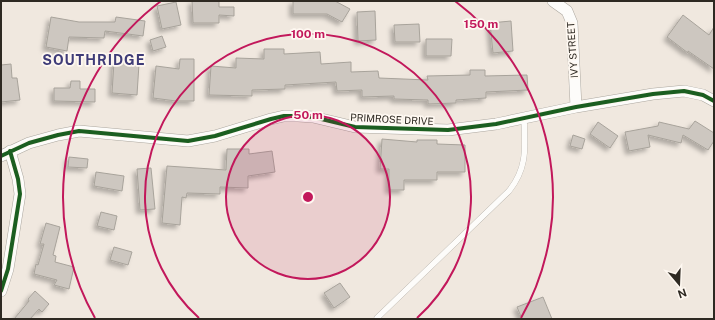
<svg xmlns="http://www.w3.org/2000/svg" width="715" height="320" font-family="'Public Sans',sans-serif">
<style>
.building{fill:#cdc7c0;stroke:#a8a39b;filter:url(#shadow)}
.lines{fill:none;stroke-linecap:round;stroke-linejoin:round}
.lane-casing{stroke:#aca79f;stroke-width:6}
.street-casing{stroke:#aca79f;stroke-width:12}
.lane{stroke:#fdfcfa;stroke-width:5.5}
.street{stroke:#fdfcfa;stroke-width:11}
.cycleway-casing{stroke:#fef8f1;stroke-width:6}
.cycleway{stroke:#1b5e20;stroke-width:4}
.ring{fill:none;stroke:#c2185b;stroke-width:2}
.labels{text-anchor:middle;stroke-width:3.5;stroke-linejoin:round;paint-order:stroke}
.street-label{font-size:10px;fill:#2e2922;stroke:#fef8f1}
.district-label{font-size:14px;font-weight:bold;letter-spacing:1px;fill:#3e3b77;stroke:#fef8f1}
.centre{fill:#c2185b;stroke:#fef8f1;stroke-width:2}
.ring-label{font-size:12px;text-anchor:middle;font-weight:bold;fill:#c2185b;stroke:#fef8f1;stroke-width:3.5;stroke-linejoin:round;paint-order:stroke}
</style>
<defs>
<filter id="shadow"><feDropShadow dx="-3.5" dy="3.5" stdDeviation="2" flood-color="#0004"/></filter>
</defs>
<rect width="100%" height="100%" fill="#f0e8df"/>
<path class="building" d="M 192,1 L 219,1 L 219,7 L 234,7 L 234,16 L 219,15 L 219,23 L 193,23 Z
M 293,1 L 335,1 L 350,9 L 342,22 L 327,14 L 293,14 Z
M 176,2 L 181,25 L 162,29 L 157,6 Z
M 375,11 L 376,40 L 358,41 L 357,12 Z
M 683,15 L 709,35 L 714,27 L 714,69 L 688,51 L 688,53 L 667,37 Z
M 51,17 L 79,22 L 115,22 L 116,17 L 145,21 L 143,36 L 105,31 L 104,38 L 69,37 L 67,51 L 46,47 Z
M 511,21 L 513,51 L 493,53 L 490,23 Z
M 419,24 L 420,42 L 395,42 L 394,25 Z
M 162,36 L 166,47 L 153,51 L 150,40 Z
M 426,39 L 452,39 L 451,56 L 426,56 Z
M 264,49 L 284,49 L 284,54 L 320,52 L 321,64 L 351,62 L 351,72 L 378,71 L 379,78 L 428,80 L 427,76 L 470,75 L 470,70 L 485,70 L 485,76 L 527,75 L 528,90 L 486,92 L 486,98 L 456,100 L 456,103 L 428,104 L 428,100 L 394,99 L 394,96 L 362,97 L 362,90 L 337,91 L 336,82 L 285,85 L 285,89 L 252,90 L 252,96 L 209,95 L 211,66 L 236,68 L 236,58 L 264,59 Z
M 180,59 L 194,59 L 194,101 L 176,101 L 153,98 L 156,66 L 179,69 Z
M 114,61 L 139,64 L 137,95 L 112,93 Z
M 11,64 L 12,78 L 17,78 L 20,100 L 1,102 L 1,65 Z
M 71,81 L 80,81 L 80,89 L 95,89 L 95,102 L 54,101 L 54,88 L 70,88 Z
M 695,121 L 714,133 L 714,141 L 708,150 L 683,135 L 681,143 L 648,135 L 650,147 L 629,151 L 625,132 L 658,126 L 659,122 L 689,129 Z
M 598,122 L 618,136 L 610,148 L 590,134 Z
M 573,135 L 585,139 L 582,149 L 570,146 Z
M 382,139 L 417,142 L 417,140 L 437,140 L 437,144 L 465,145 L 465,172 L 437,172 L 437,180 L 404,180 L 404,190 L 389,190 L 389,169 L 380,169 Z
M 227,149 L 249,149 L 249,154 L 272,151 L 275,172 L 248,176 L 248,188 L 220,187 L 220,194 L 187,193 L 186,198 L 182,197 L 180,225 L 162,223 L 167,166 L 226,170 Z
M 69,157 L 88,159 L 87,168 L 68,167 Z
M 151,168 L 155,209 L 140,210 L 137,169 Z
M 96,172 L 124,176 L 122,191 L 94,186 Z
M 101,212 L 117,216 L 114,230 L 97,226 Z
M 46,223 L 60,227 L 53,255 L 56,256 L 55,262 L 74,267 L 69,289 L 54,285 L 57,280 L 34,274 L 36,264 L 38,265 L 44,244 L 40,244 Z
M 114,247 L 132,252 L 128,265 L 110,260 Z
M 340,283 L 350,297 L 334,308 L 324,293 Z
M 35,291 L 49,304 L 42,312 L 39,309 L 30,319 L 14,319 L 29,301 L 28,299 Z
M 543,297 L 552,319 L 522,319 L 517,307 Z"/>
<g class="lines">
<defs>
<path id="lane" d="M 377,318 L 509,191 C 528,167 525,147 524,118"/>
<path id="street" d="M 553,1 L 567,11 L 572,23 L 576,107
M 1,156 L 29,143 L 58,135 L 79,131 L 188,141 L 215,136 L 271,119 L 284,116 L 298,116 L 313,117 L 355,127 L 448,130 L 496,124 L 576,107 L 653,94 L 684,91 L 703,95 L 714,101
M 1,291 L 8,269 L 20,194 L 18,179 L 10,151"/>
</defs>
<use href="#lane" class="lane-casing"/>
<use href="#street" class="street-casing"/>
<use href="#lane" class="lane"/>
<use href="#street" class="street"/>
<defs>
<path id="cycleway" d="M 1,156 L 29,143 L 58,135 L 79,131 L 188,141 L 215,136 L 271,119 L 284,116 L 298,116 L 313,117 L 355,127 L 448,130 L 496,124 L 576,107 L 653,94 L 684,91 L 703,95 L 714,101
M 1,291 L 8,269 L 20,194 L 18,179 L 10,151"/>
</defs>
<use href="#cycleway" class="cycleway-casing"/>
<use href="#cycleway" class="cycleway"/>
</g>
<circle cx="308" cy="197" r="82" fill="#c2185b" fill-opacity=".12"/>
<g class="ring">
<circle cx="308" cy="197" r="82"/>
<path d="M199 318A163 163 0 1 1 417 318"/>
<path d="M95 318A245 245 0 0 1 161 1M455 1A245 245 0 0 1 521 318"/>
</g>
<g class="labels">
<g class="street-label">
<text transform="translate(572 50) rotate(-94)" y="4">IVY STREET</text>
<text transform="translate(392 119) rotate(3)" y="4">PRIMROSE DRIVE</text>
</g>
<g class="district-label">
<text x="94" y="65">SOUTHRIDGE</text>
</g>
</g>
<circle cx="308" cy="197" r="6" class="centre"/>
<g class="ring-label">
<text x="481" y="28">150 m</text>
<text x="308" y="38">100 m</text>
<text x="308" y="119">50 m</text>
</g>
<rect width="715" height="320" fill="none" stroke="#2e2922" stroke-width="4"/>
<g transform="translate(679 284) rotate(161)" stroke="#fef8f1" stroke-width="3" paint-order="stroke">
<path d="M0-3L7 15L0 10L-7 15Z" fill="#2e2922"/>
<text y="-6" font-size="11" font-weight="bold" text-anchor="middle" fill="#2e2922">N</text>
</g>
</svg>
